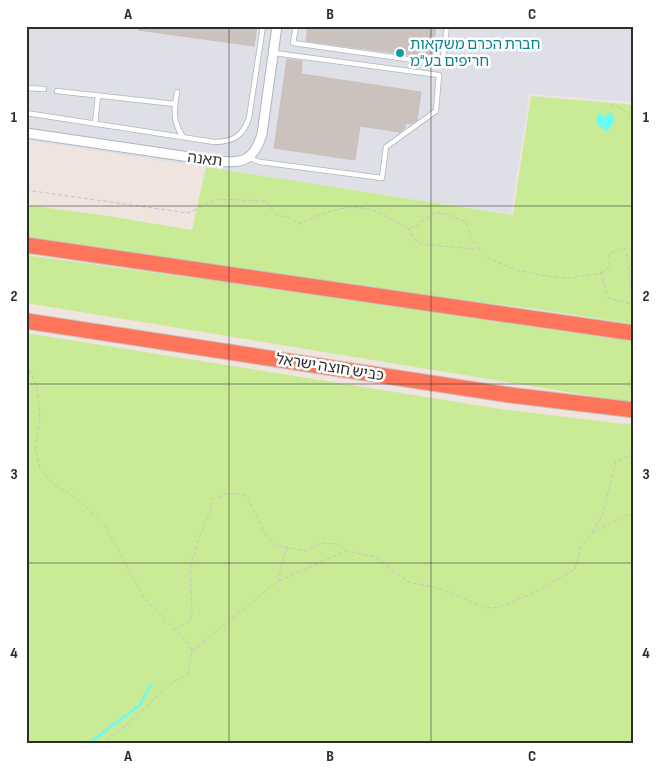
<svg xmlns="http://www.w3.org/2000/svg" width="660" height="769" font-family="'Sofia Sans Condensed','Noto Sans Hebrew',sans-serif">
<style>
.industrial{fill:#dfdfe8}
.green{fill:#caeb96}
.water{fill:#68fbfa}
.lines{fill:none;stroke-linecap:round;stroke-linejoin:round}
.stream{stroke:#68fbfa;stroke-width:2.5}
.building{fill:#cbc2be;stroke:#ccbfb7}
.service-casing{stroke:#aeb6be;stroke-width:6}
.minor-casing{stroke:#aeb6be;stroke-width:11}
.motorway-casing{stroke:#c4c4c4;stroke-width:17}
.path{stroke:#c4c4c4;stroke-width:1;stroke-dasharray:4 2.5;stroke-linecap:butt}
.service{stroke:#fff;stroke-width:4.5}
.minor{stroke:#fff;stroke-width:9}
.motorway{stroke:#ff755a;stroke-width:15}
.grid{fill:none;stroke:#2d2d2d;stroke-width:1;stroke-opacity:0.55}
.culture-dot{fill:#0f9aa8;stroke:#fff;stroke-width:2}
.labels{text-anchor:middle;stroke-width:5;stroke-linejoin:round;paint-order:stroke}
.culture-label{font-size:15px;fill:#0d838f;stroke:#fff;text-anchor:start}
.street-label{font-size:15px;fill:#2d2d2d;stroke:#fff}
.neatline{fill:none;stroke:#2d2d2d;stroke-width:2}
.grid-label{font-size:16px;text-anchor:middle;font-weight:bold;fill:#2d2d2d}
</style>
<rect width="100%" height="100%" fill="#f0e4df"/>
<path class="industrial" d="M 26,26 L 634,26 L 634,102 L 529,94 L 511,214 L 26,140 Z"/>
<path class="green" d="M 531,96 L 634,105 L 634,324 L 529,308 L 431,297 L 26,237 L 26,205 L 102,215 L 192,230 L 206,167 L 513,215 Z
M 26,255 L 634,339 L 634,403 L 26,303 Z
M 26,333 L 507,410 L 634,425 L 634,743 L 26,743 Z"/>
<path class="water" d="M 606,111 L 602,113 L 601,116 L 604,117 L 610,112 C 616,118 614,126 607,131 C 599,125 594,125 598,114 Z"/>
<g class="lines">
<path class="stream" d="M 89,743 L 140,705 L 151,684"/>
</g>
<path class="building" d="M 138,26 L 257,26 L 254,46 L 138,30 Z
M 308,26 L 436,26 L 432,58 L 306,41 Z
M 287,59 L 302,61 L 301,74 L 421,92 L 417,120 L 411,124 L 406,123 L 405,128 L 400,132 L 360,126 L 355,160 L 274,148 Z"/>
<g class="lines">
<defs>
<path id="service" d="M 296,26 L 293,43 L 442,64 L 447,26
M 26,88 L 44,89
M 57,91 L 175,104
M 177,92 C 174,111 172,120 183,137
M 26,113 L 214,142 C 233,142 243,136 249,118 L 263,26
M 95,124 L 98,96
M 249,158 L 260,162 L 382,178 L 386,147 L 436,111 L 439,75 L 274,53"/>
<path id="minor" d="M 26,133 L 217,161 C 242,164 254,161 262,134 L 277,26"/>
<path id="motorway" d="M 26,245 L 634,333
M 26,321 L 510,395 L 634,410"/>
</defs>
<use href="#service" class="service-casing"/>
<use href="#minor" class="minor-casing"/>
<use href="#motorway" class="motorway-casing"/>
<path class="path" d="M 611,105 L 622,108 L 634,122
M 26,190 L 188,213 L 217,199 L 266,201 L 276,215 L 291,218 L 299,224 C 323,212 351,201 378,212 C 388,217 399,223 409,229 L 413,238 L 422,244 L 481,250 L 490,259 L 515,270 L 552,277 L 570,278 L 601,273 L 608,298 L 634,305
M 410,228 L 419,225 L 422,221 L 426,220 L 435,212 L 446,214 L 467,222 L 471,239 L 480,249
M 601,273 L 610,267 L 609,254 L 620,249 L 626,249 L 633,305
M 26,364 L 36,384 L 39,403 L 40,420 L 35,447 L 40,469 L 53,484 L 73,496 L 96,516 L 107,529 L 144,598 L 187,642 L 192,651 L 188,673 L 170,684 L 128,724 L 101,743
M 592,532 L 602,517 L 616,461 L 630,456 L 634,458
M 279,581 L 346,551
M 174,630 L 190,621 L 192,613 L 190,568 L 199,537 L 211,510 L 212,500 L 227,493 L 246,495 L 266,535 L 275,545 L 306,551 L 321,543 L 338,544 L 347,551 L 376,557 L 408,582 L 438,588 L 487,608 L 500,607 L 533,593 L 575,569 L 581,547 L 592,533 L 627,515 L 634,516
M 192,651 L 278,581 L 285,551 L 290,548"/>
<use href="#service" class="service"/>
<use href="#minor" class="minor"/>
<use href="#motorway" class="motorway"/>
</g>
<path class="grid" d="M 229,26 L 229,743M 431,26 L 431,743M 26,206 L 634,206M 26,384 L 634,384M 26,563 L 634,563"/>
<circle class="culture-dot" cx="400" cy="53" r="5"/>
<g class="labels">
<g class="culture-label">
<text x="410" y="49">חברת הכרם משקאות<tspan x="410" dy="17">חריפים בע"מ</tspan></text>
</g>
<g class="street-label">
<text transform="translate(205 159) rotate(7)" y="5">תאנה</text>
<text transform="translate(330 367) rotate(9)" y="5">כביש חוצה ישראל</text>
</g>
</g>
<rect width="660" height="769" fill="none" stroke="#ffffff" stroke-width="55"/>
<rect x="28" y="28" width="604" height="714" class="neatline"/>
<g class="grid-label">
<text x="128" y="19">A</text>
<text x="330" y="19">B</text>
<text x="532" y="19">C</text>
<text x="14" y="122">1</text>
<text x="646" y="122">1</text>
<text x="14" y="301">2</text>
<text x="646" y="301">2</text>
<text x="14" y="479">3</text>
<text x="646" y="479">3</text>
<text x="14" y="658">4</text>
<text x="646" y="658">4</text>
<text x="128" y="761">A</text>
<text x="330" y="761">B</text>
<text x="532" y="761">C</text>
</g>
</svg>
